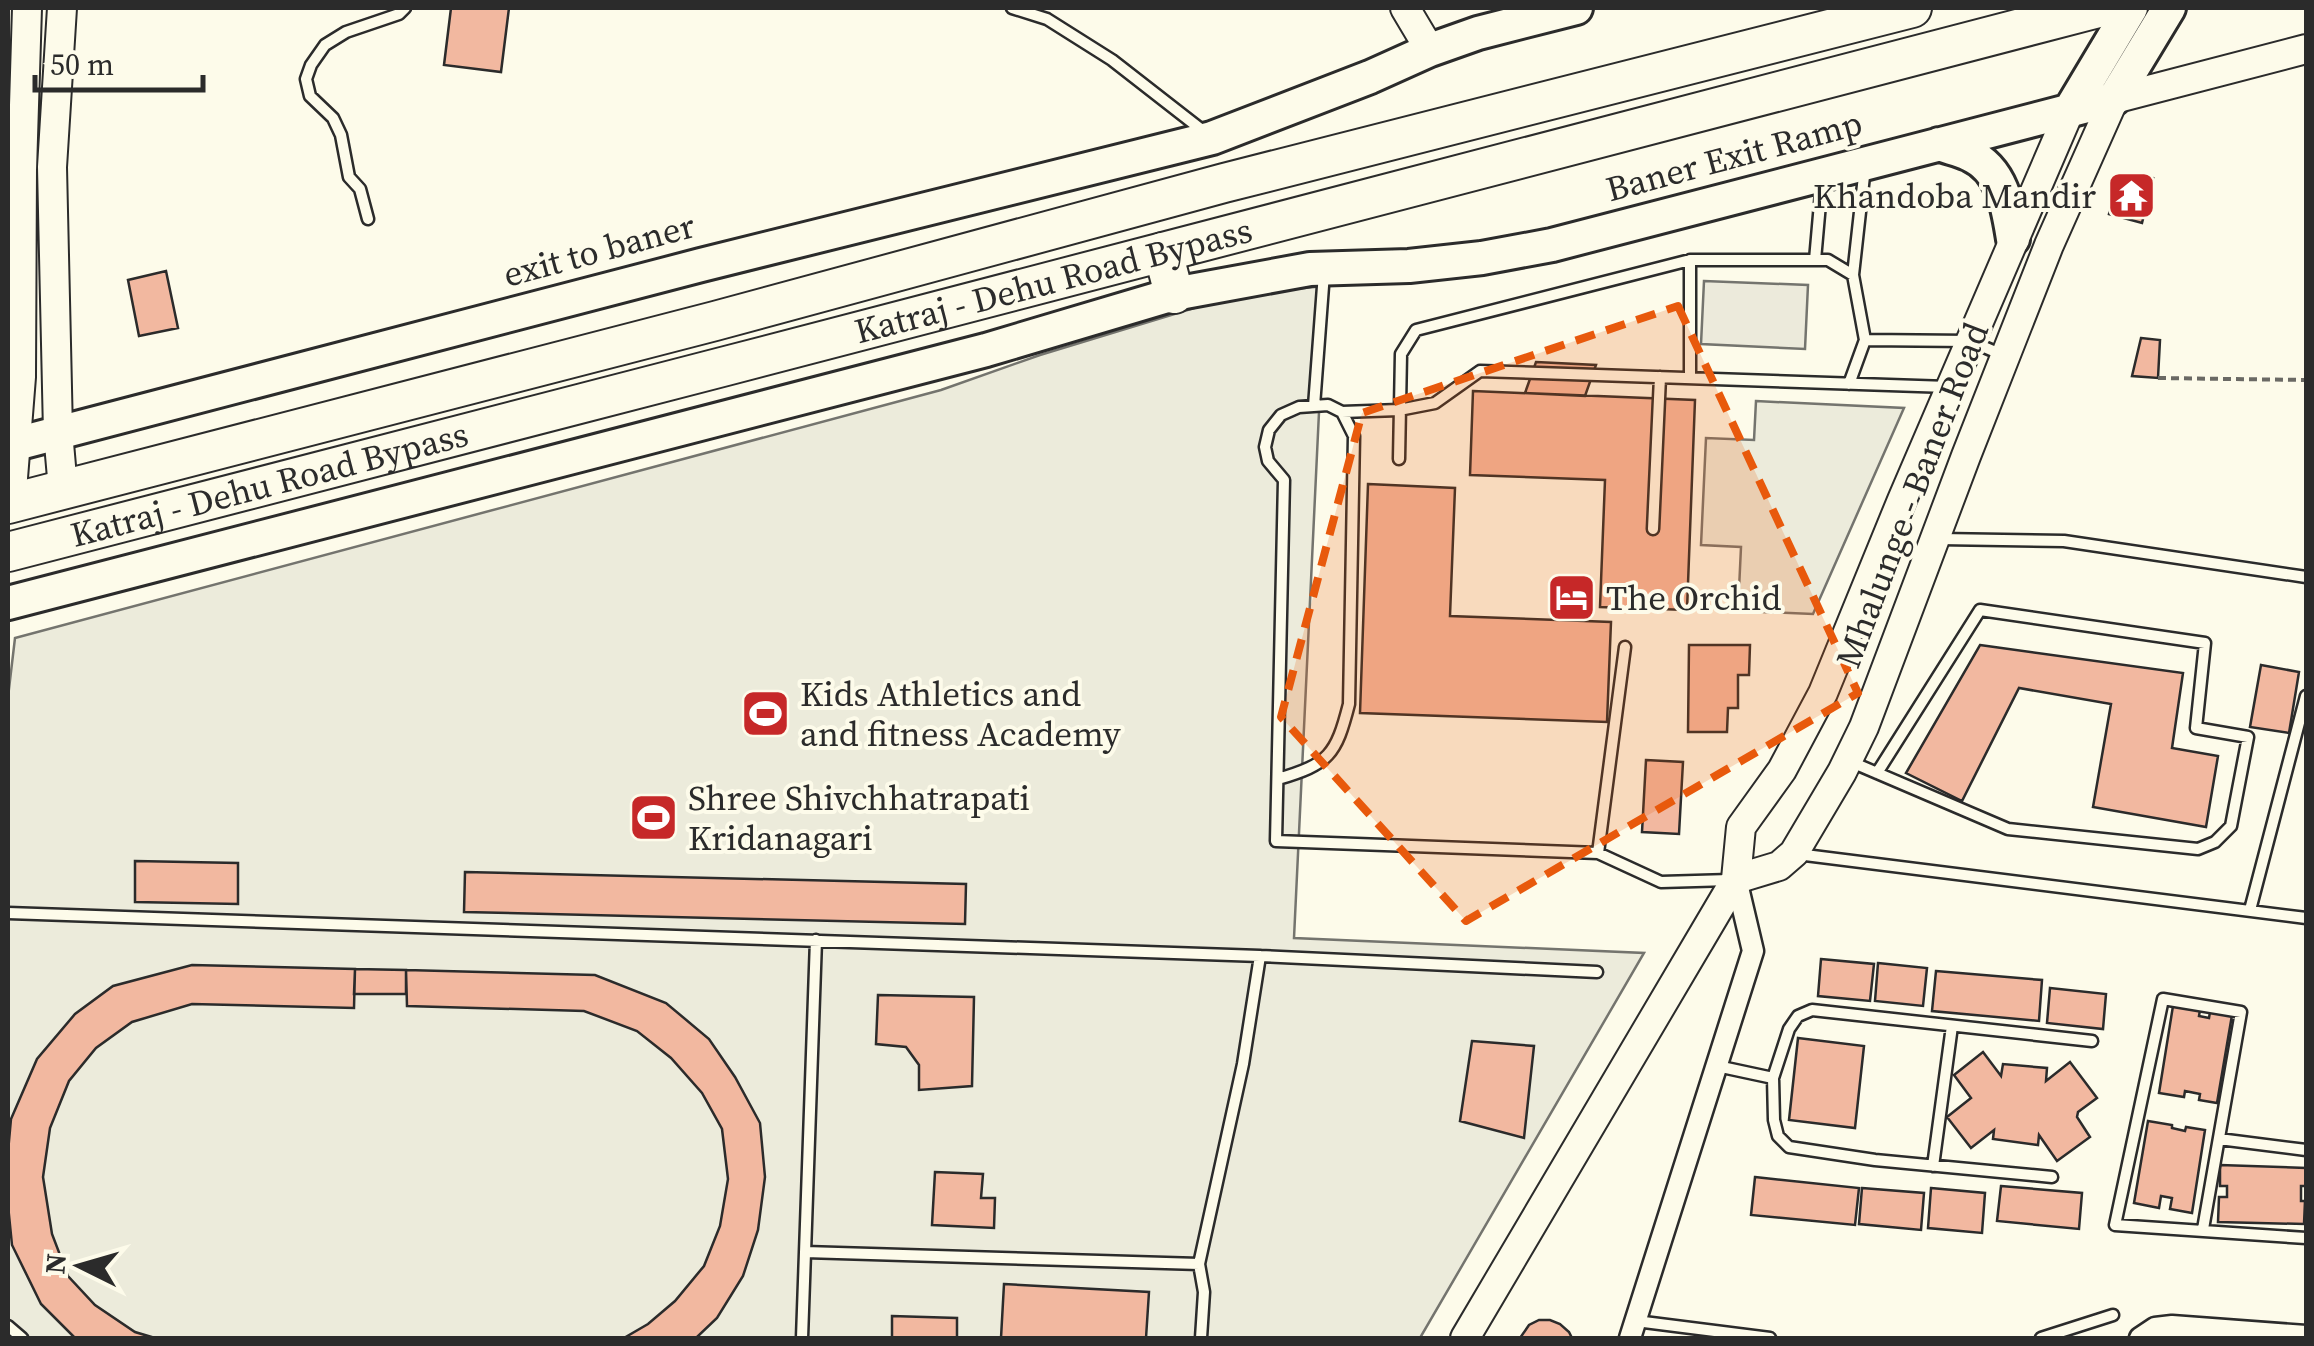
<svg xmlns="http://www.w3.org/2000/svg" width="2314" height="1346" font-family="'Source Serif 4',serif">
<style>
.green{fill:#ecebdb;stroke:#74746e;stroke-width:2.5}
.parking{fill:#eceadb;stroke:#74746e;stroke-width:2.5}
.building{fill:#f2b8a0;stroke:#2b2b2b;stroke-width:2.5}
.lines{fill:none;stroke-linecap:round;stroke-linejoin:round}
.lane-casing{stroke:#2b2b2b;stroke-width:15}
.street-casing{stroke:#2b2b2b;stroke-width:25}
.secondary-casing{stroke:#2b2b2b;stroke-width:32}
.primary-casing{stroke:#2b2b2b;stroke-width:38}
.highway-casing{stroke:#2b2b2b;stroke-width:42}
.path{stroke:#6a6964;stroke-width:4;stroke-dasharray:8 5;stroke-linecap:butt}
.lane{stroke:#fdfbea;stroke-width:10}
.street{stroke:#fdfbea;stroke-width:20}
.secondary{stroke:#fdfbea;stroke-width:28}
.primary{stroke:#fdfbea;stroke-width:32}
.highway{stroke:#fdfbea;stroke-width:38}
.marked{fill:#e8590c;fill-opacity:0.2;stroke:#e8590c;stroke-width:8;stroke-dasharray:20 12;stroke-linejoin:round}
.labels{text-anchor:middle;stroke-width:8;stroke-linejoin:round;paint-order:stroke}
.street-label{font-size:35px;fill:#2b2b2b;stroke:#fdfbea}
.poi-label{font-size:35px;fill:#2b2b2b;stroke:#fdfbea;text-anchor:start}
</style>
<rect width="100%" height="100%" fill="#fdfbea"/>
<path class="green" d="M 1325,286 L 1294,938 L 1644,953 L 1420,1338 L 8,1338 L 8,697 L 15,638 L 941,390 L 1040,355 L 1240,294 Z
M 1756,401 L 1904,408 L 1813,614 L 1738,611 L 1741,547 L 1701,545 L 1706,438 L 1754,440 Z"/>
<path class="parking" d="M 1704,281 L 1808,285 L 1805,349 L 1701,344 Z"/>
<path class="building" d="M 451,8 L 509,8 L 501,72 L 444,65 Z
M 2118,175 L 2153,178 L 2142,223 L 2109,214 Z
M 166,271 L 178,328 L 139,336 L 128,280 Z
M 2141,338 L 2160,340 L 2158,378 L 2132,376 Z
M 1536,362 L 1596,365 L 1585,396 L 1525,393 Z
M 1473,391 L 1695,400 L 1687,610 L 1600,607 L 1605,480 L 1470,475 Z
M 1368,484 L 1455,488 L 1450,616 L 1611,622 L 1607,722 L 1360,713 Z
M 1689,645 L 1750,645 L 1749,675 L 1738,675 L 1738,708 L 1728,708 L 1727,732 L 1688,732 Z
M 1980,645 L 2183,673 L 2172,748 L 2218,756 L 2206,827 L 2093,807 L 2111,704 L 2019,688 L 1962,801 L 1906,773 Z
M 2261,665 L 2299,672 L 2289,733 L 2250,727 Z
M 1646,760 L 1683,762 L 1679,834 L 1642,832 Z
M 135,861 L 238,863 L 238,904 L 135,902 Z
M 465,872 L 966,884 L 965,924 L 464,912 Z
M 1821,959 L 1874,964 L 1870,1001 L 1818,996 Z
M 1878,963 L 1927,968 L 1923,1006 L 1875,1001 Z
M 192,965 L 355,969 L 354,1008 L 192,1004 L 132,1022 L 96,1048 L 69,1081 L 50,1128 L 43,1177 L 52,1234 L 68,1276 L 95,1305 L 135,1332 L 155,1338 L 75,1338 L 41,1304 L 12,1245 L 8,1205 L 8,1152 L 11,1119 L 37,1059 L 75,1014 L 113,986 Z
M 355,969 L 406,970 L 406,994 L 354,994 Z
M 406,970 L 595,975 L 666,1003 L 709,1039 L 735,1077 L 760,1123 L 765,1177 L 758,1230 L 743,1276 L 717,1318 L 696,1338 L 624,1338 L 648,1324 L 675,1301 L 704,1266 L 720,1226 L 728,1179 L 722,1129 L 702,1093 L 671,1058 L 637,1031 L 584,1011 L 407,1006 Z
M 1936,971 L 2042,980 L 2039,1021 L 1932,1011 Z
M 2050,988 L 2106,994 L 2103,1029 L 2047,1023 Z
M 878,995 L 974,997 L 972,1086 L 919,1090 L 919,1065 L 906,1047 L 876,1044 Z
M 2173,1006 L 2200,1010 L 2199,1016 L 2209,1018 L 2210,1012 L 2232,1015 L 2217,1103 L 2199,1100 L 2200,1094 L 2185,1091 L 2184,1097 L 2159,1093 Z
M 1798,1038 L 1864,1046 L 1855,1128 L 1789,1120 Z
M 1472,1041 L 1534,1046 L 1524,1138 L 1460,1121 Z
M 1983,1052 L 2001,1076 L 2003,1064 L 2047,1068 L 2046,1081 L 2070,1062 L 2097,1098 L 2078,1112 L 2077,1117 L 2090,1137 L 2057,1161 L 2039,1135 L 2038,1145 L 1993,1139 L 1994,1130 L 1971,1148 L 1947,1117 L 1971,1098 L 1954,1075 Z
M 2148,1121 L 2172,1125 L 2172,1128 L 2185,1131 L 2186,1127 L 2205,1130 L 2192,1213 L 2170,1209 L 2172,1198 L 2161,1196 L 2159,1208 L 2134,1203 Z
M 2220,1165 L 2306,1168 L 2306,1186 L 2301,1186 L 2301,1201 L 2305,1201 L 2304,1224 L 2218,1222 L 2219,1197 L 2227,1197 L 2227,1186 L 2220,1186 Z
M 935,1172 L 983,1174 L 981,1198 L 995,1198 L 994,1228 L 932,1225 Z
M 1755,1177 L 1859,1188 L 1855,1225 L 1751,1215 Z
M 2001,1186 L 2082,1193 L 2079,1229 L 1997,1221 Z
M 1862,1188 L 1924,1193 L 1921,1230 L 1859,1224 Z
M 1931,1188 L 1985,1193 L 1982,1233 L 1928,1228 Z
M 1004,1284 L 1149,1292 L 1146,1338 L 1001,1338 Z
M 892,1316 L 957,1318 L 957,1338 L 892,1338 Z
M 1539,1320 L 1550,1320 L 1560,1324 L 1569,1332 L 1572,1338 L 1520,1338 L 1529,1325 Z"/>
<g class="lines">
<defs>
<path id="lane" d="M 1012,8 L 1047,19 L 1112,60 L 1207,134
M 368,219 L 360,189 L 349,177 L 341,135 L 333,118 L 310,96 L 306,79 L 311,65 L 325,45 L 346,32 L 399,14 L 405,8
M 1690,260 L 1690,378
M 1815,260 L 1822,181
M 1853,275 L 1865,167
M 1865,340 L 1970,341 L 2005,356
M 1314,406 L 1324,273
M 1399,459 L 1401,354 L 1416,330 L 1690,260 L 1828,260 L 1853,275 L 1865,340 L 1849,384
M 1653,529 L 1660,377
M 1940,539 L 2064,541 L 2306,577
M 1849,761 L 2008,829 L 2198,849 L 2215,842 L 2231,826 L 2248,737 L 2196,728 L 2205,643 L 1980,610 L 1877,773
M 1278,779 C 1329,764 1336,755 1349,704 L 1354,436 L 1342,412
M 1598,853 L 1625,647
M 1797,854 L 2306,918
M 1730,880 L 1661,882 L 1598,853 L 1276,841 L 1284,480 L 1268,461 L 1265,447 L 1269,430 L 1281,415 L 1299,407 L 1328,405 L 1342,412 L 1399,410 L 1435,403 L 1480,371 L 1948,387
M 2250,910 L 2306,696
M 8,913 L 1260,956 L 1597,972
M 1717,1066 L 1773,1078 L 1789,1029 L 1798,1016 L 1812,1010 L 2092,1041
M 1773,1078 L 1774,1120 L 1778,1136 L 1789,1147 L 1875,1160 L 2052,1177
M 2219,1139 L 2306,1150
M 1933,1166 L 1952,1026
M 2203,1229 L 2241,1012 L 2163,999 L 2115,1225 L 2306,1238
M 805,1252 L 1199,1264
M 1636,1321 L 1770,1338
M 8,1326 L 22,1338
M 802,1338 L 816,940
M 1201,1338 L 1204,1292 L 1199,1264 L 1243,1064 L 1260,956
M 2041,1338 L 2113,1315"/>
<path id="street" d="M 1630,1338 L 1753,951 L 1736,879
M 2140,1338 L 2155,1328 L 2172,1326 L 2306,1336"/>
<path id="secondary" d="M 62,8 L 52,167 L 58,432 L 63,489
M 1405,8 L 1430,50
M 11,503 L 21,377 L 22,170 L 27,8
M 1736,879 L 1779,866 L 1794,853 L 1842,772 L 1864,727 L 1966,456 L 2049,245 L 2114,99 L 2306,49
M 1465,1338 L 1736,879 L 1741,827 L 1782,770 L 1823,693 L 1902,500 L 2070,110"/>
<path id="primary" d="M 2070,110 L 2131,8
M 1939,144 C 1949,148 1961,150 1970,155 C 2003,170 2008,208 2013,239
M 8,446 L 701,265 L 1212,138 L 1370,77 L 1430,50 L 1478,33 L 1576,8
M 8,603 L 986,350 L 1174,294 L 1310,269 L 1409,266 L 1482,258 L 1552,245 L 2114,99 L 2169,8"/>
<g id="highway">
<path d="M 1163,252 L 1174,294"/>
<path d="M 8,504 L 715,321 L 1224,183 L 1912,8"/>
<path id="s1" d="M 8,552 L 726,366 L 2098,8"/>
</g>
</defs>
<use href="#lane" class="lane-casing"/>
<use href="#street" class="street-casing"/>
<use href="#secondary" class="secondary-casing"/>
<use href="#primary" class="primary-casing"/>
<use href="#highway" class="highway-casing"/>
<path class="path" d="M 2158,378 L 2306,380"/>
<use href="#lane" class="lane"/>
<use href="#street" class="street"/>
<use href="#secondary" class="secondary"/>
<use href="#primary" class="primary"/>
<use href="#highway" class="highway"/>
</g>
<path class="marked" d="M 1678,306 L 1858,693 L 1466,921 L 1281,717 L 1362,413 Z"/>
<defs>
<symbol id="temple-square" viewBox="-11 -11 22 22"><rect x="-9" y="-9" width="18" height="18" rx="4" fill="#c62828" stroke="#fdfbea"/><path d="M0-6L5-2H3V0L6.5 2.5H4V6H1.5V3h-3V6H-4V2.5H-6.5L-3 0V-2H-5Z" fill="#fff"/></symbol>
<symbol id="hotel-square" viewBox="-11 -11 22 22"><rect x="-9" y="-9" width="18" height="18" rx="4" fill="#c62828" stroke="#fdfbea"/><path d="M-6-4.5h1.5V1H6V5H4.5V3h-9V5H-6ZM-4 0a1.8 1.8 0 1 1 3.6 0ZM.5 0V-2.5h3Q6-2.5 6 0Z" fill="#fff"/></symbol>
<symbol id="stadium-square" viewBox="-11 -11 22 22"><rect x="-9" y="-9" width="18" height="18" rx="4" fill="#c62828" stroke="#fdfbea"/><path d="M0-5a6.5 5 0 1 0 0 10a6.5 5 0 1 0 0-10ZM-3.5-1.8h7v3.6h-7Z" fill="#fff"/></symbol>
</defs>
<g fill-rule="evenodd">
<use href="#temple-square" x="2104" y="168" width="55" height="55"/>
<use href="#hotel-square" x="1544" y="570" width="55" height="55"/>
<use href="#stadium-square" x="738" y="686" width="55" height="55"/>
<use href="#stadium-square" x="626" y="790" width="55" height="55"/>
</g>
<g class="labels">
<g class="street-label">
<text transform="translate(1734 156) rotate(-15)" y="12">Baner Exit Ramp</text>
<text transform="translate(599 250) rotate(-15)" y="12">exit to baner</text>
<text dy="12" stroke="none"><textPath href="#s1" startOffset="1080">Katraj - Dehu Road Bypass</textPath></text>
<text dy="12" stroke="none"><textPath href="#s1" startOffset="270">Katraj - Dehu Road Bypass</textPath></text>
<text transform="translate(1912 495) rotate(-69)" y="12">Mhalunge - Baner Road</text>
</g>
<g class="poi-label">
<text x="2096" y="208" text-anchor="end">Khandoba Mandir</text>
<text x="1606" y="610">The Orchid</text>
<text x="800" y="706">Kids Athletics and<tspan x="800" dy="40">and fitness Academy</tspan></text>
<text x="688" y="810">Shree Shivchhatrapati<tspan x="688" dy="40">Kridanagari</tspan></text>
</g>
</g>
<rect width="2314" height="1346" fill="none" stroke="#2b2b2b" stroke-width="20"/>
<g transform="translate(80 1266) rotate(275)" stroke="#fdfbea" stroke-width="8" paint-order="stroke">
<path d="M0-8L18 38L0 25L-18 38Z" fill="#2b2b2b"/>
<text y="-15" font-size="28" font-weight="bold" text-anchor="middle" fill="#2b2b2b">N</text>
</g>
<path d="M35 75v15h168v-15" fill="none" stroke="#2b2b2b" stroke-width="5"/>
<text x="50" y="75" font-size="30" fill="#2b2b2b" stroke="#fdfbea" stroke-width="8" paint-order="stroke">50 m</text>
</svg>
